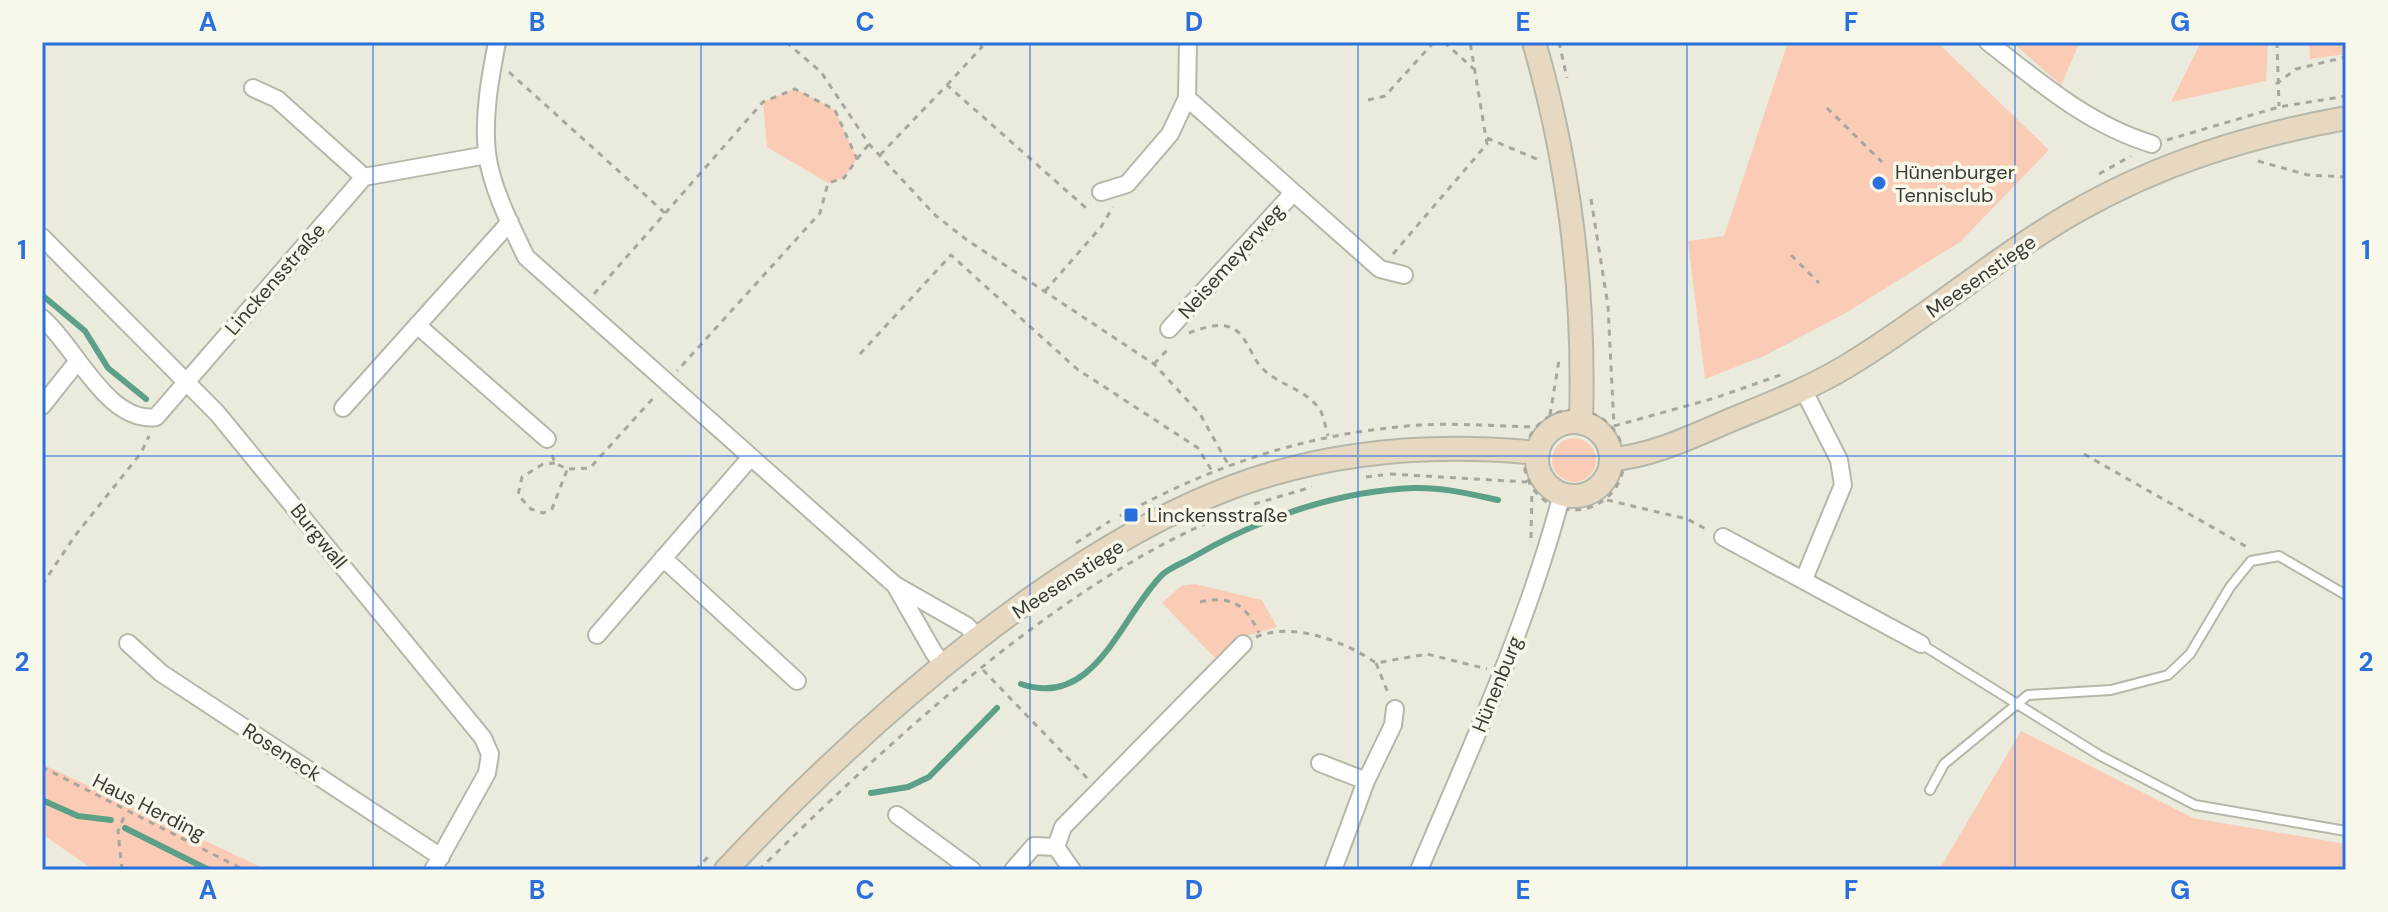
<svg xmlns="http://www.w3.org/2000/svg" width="2388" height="912" font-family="'DM Sans',sans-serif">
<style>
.green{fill:#faccb5}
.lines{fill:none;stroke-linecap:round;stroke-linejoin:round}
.stream{stroke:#5da088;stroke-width:6}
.lane-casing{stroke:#b6b7a9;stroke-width:12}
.street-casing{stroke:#b6b7a9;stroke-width:20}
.secondary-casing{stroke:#b6b7a9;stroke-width:26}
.path{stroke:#a7a79d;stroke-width:3;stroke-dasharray:6 6;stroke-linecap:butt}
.lane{stroke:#fff;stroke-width:8}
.street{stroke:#fff;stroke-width:16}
.secondary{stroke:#e7d9c1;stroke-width:22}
.grid{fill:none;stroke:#2970dc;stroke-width:2;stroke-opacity:0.55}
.poi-dot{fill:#2970dc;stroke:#f8f8ea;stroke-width:3}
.labels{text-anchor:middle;stroke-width:7;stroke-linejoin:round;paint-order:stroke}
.poi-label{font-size:20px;fill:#3b3b36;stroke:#f8f8ea;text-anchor:start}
.street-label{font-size:20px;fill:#3b3b36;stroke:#f8f8ea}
.neatline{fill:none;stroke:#2970dc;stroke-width:3}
.grid-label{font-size:26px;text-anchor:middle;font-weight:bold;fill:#2970dc}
</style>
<rect width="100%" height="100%" fill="#ebebdd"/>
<path class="green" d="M 1788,42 L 1937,42 L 2049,150 L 1960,242 L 1844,314 L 1764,356 L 1705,379 L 1688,241 L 1724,236 Z
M 2012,42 L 2080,42 L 2061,85 Z
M 2201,42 L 2268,42 L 2266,81 L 2171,102 Z
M 2309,42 L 2346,42 L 2346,54 L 2310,59 Z
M 795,89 L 835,110 L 857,159 L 844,178 L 828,183 L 767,147 L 763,102 Z
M1552 460a22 22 0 1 1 44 0a22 22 0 1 1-44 0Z
M 1195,584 L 1262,600 L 1277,627 L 1246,636 L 1217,660 L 1162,603 L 1181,586 Z
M 2021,731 L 2193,818 L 2346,844 L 2346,870 L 1939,870 Z
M 42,764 L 267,870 L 94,870 L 42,834 Z"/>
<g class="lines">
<path class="stream" d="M 42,295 L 85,331 L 108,368 L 146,399
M 1021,684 C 1096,710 1122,613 1163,574 C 1171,567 1185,562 1195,556 C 1260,518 1338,491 1414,488 C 1442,487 1470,494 1498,500
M 871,793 L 908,787 L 929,777 L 997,708
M 42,800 L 78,816 L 111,820
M 125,828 L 209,870"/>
<defs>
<path id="lane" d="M 1921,644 L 2099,755 L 2195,805 L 2346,831
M 1930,790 L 1944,764 L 2028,695 L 2111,690 L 2168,675 L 2190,654 L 2230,587 L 2251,561 L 2279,556 L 2346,595"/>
<path id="street" d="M 497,42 C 490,78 483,116 487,153 C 491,187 511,226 526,257 L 895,585 L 967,626 L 979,639
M 1988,42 C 2039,82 2089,125 2152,144
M 253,88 L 277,99 L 364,177
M 1187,98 L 1380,269 L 1404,275
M 1101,192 L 1127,184 L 1170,134 L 1187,98 L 1188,42
M 42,237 L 217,413 L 483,738 L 490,754 L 487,773 L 433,870
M 42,318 C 74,344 107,424 156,417 L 364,177 L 487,155
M 417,325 L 547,439
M 1169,329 L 1293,193
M 1803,389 L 1839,460 L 1843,485 L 1804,579
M 42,406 L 77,362
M 343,408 L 510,222
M 1723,537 L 1921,644
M 663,558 L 797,681
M 895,585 L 934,653 L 945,666
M 597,635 L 750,458
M 128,643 L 161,673 L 441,857
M 1320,763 L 1366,781
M 897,815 L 972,870
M 1056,847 L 1072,870
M 1013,870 L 1034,846 L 1056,847 L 1063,827 L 1243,644
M 1333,870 L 1366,781 L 1393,725 L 1395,709
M 1419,870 C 1471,747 1528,624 1562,494"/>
<path id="secondary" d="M 1534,42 C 1570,166 1585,294 1581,423
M1537 459a37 37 0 1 1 74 0a37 37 0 1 1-74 0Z
M 1611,459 C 1649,457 1691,437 1726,422 C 1767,405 1809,389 1847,366 C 1925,319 1994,259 2073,213 C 2160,163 2248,136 2346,118
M 726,870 C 862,725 1076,532 1268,475 C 1355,449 1449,444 1538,453"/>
</defs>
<use href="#lane" class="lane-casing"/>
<use href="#street" class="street-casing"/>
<use href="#secondary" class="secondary-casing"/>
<path class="path" d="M 786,42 L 821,72 L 869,144 L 935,215 L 967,240 L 1154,364 L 1200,414 L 1228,464
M 1444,42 L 1475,70
M 1559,42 L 1567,78
M 2277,42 L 2279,106
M 509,72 L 665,213
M 2276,84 L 2296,69 L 2346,57
M 947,85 L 982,47 L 976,42
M 1368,100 L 1385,96 L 1434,42
M 1827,108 L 1882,162
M 1487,138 L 1539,160
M 2167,140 L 2279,107 L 2346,96
M 880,155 L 947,85 L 1086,208 L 1090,204
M 857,159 L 869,144
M 2258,161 L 2308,175 L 2346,177
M 2099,174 L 2131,156
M 1591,199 L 1608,306 L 1614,426
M 1393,254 L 1487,144 L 1470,42
M 1791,255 L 1819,283
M 1045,291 L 1101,227 L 1113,207
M 594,294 L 763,102 L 795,89 L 835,110 L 857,159 L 844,178 L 828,183 L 820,213 L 677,371
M 1189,333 C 1202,328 1219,322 1232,328 C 1247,335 1251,357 1262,368 C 1278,385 1303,388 1318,407 C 1324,414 1325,427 1328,436
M 860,354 L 951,255 L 1077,369 L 1198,448 L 1212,471
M 1154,364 L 1170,347
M1524 460a50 50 0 1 1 100 0a50 50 0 1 1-100 0Z
M 1550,415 L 1559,360
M 1614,426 L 1715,398 L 1786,373
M 2084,454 L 2247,547
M 552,455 L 555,463 L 567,469 L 590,468 L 656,395
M 555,463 L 543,464 L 522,477 L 518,495 L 531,509 L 543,513 L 552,509 L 567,470
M 1390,474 L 1527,482
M 1366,477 L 1383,475
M 1607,500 L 1687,519 L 1706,529
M 1254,504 L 1312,487
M 1120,516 C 1218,463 1309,433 1420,425 C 1458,423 1498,426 1536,427
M 1531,538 L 1532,490
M 1076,543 L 1110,521
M 42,585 L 74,537 L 141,453 L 149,436
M 1200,602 C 1232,595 1246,605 1259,633
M 1256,637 C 1293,621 1346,642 1376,663 L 1427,654 L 1487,669
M 1376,663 L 1388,693
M 983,670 L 1088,779
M 42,767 L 244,870
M 122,870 L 118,831 L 126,812
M 695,870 L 711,854
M 759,870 C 883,747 1059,583 1221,517"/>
<use href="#lane" class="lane"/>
<use href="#street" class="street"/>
<use href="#secondary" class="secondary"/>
</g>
<path class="grid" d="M 373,42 L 373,870M 701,42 L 701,870M 1030,42 L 1030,870M 1358,42 L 1358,870M 1687,42 L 1687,870M 2015,42 L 2015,870M 42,456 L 2346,456"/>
<g class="poi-dot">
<circle cx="1879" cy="183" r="8"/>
<rect x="1123" y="507" width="16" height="16" rx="4"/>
</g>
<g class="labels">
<g class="poi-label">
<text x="1895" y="179">Hünenburger<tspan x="1895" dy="23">Tennisclub</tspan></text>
<text x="1147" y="522">Linckensstraße</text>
</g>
<g class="street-label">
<text transform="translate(1231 261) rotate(-48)" y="7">Neisemeyerweg</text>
<text transform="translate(1981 276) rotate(-35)" y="7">Meesenstiege</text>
<text transform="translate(275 279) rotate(-49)" y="7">Linckensstraße</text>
<text transform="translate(319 536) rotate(51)" y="7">Burgwall</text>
<text transform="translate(1068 579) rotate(-33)" y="7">Meesenstiege</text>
<text transform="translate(1497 684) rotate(-68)" y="7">Hünenburg</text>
<text transform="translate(282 752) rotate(33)" y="7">Roseneck</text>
<text transform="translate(149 807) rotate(27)" y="7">Haus Herding</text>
</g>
</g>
<rect width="2388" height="912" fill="none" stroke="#f8f8ea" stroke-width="88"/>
<rect x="44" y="44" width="2300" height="824" class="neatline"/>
<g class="grid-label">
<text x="208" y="31">A</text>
<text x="537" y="31">B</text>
<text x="865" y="31">C</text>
<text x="1194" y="31">D</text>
<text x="1523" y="31">E</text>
<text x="1851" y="31">F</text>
<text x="2180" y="31">G</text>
<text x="22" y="259">1</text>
<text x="2366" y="259">1</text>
<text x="22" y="671">2</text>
<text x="2366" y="671">2</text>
<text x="208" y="899">A</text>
<text x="537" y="899">B</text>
<text x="865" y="899">C</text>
<text x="1194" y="899">D</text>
<text x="1523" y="899">E</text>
<text x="1851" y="899">F</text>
<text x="2180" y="899">G</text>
</g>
</svg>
